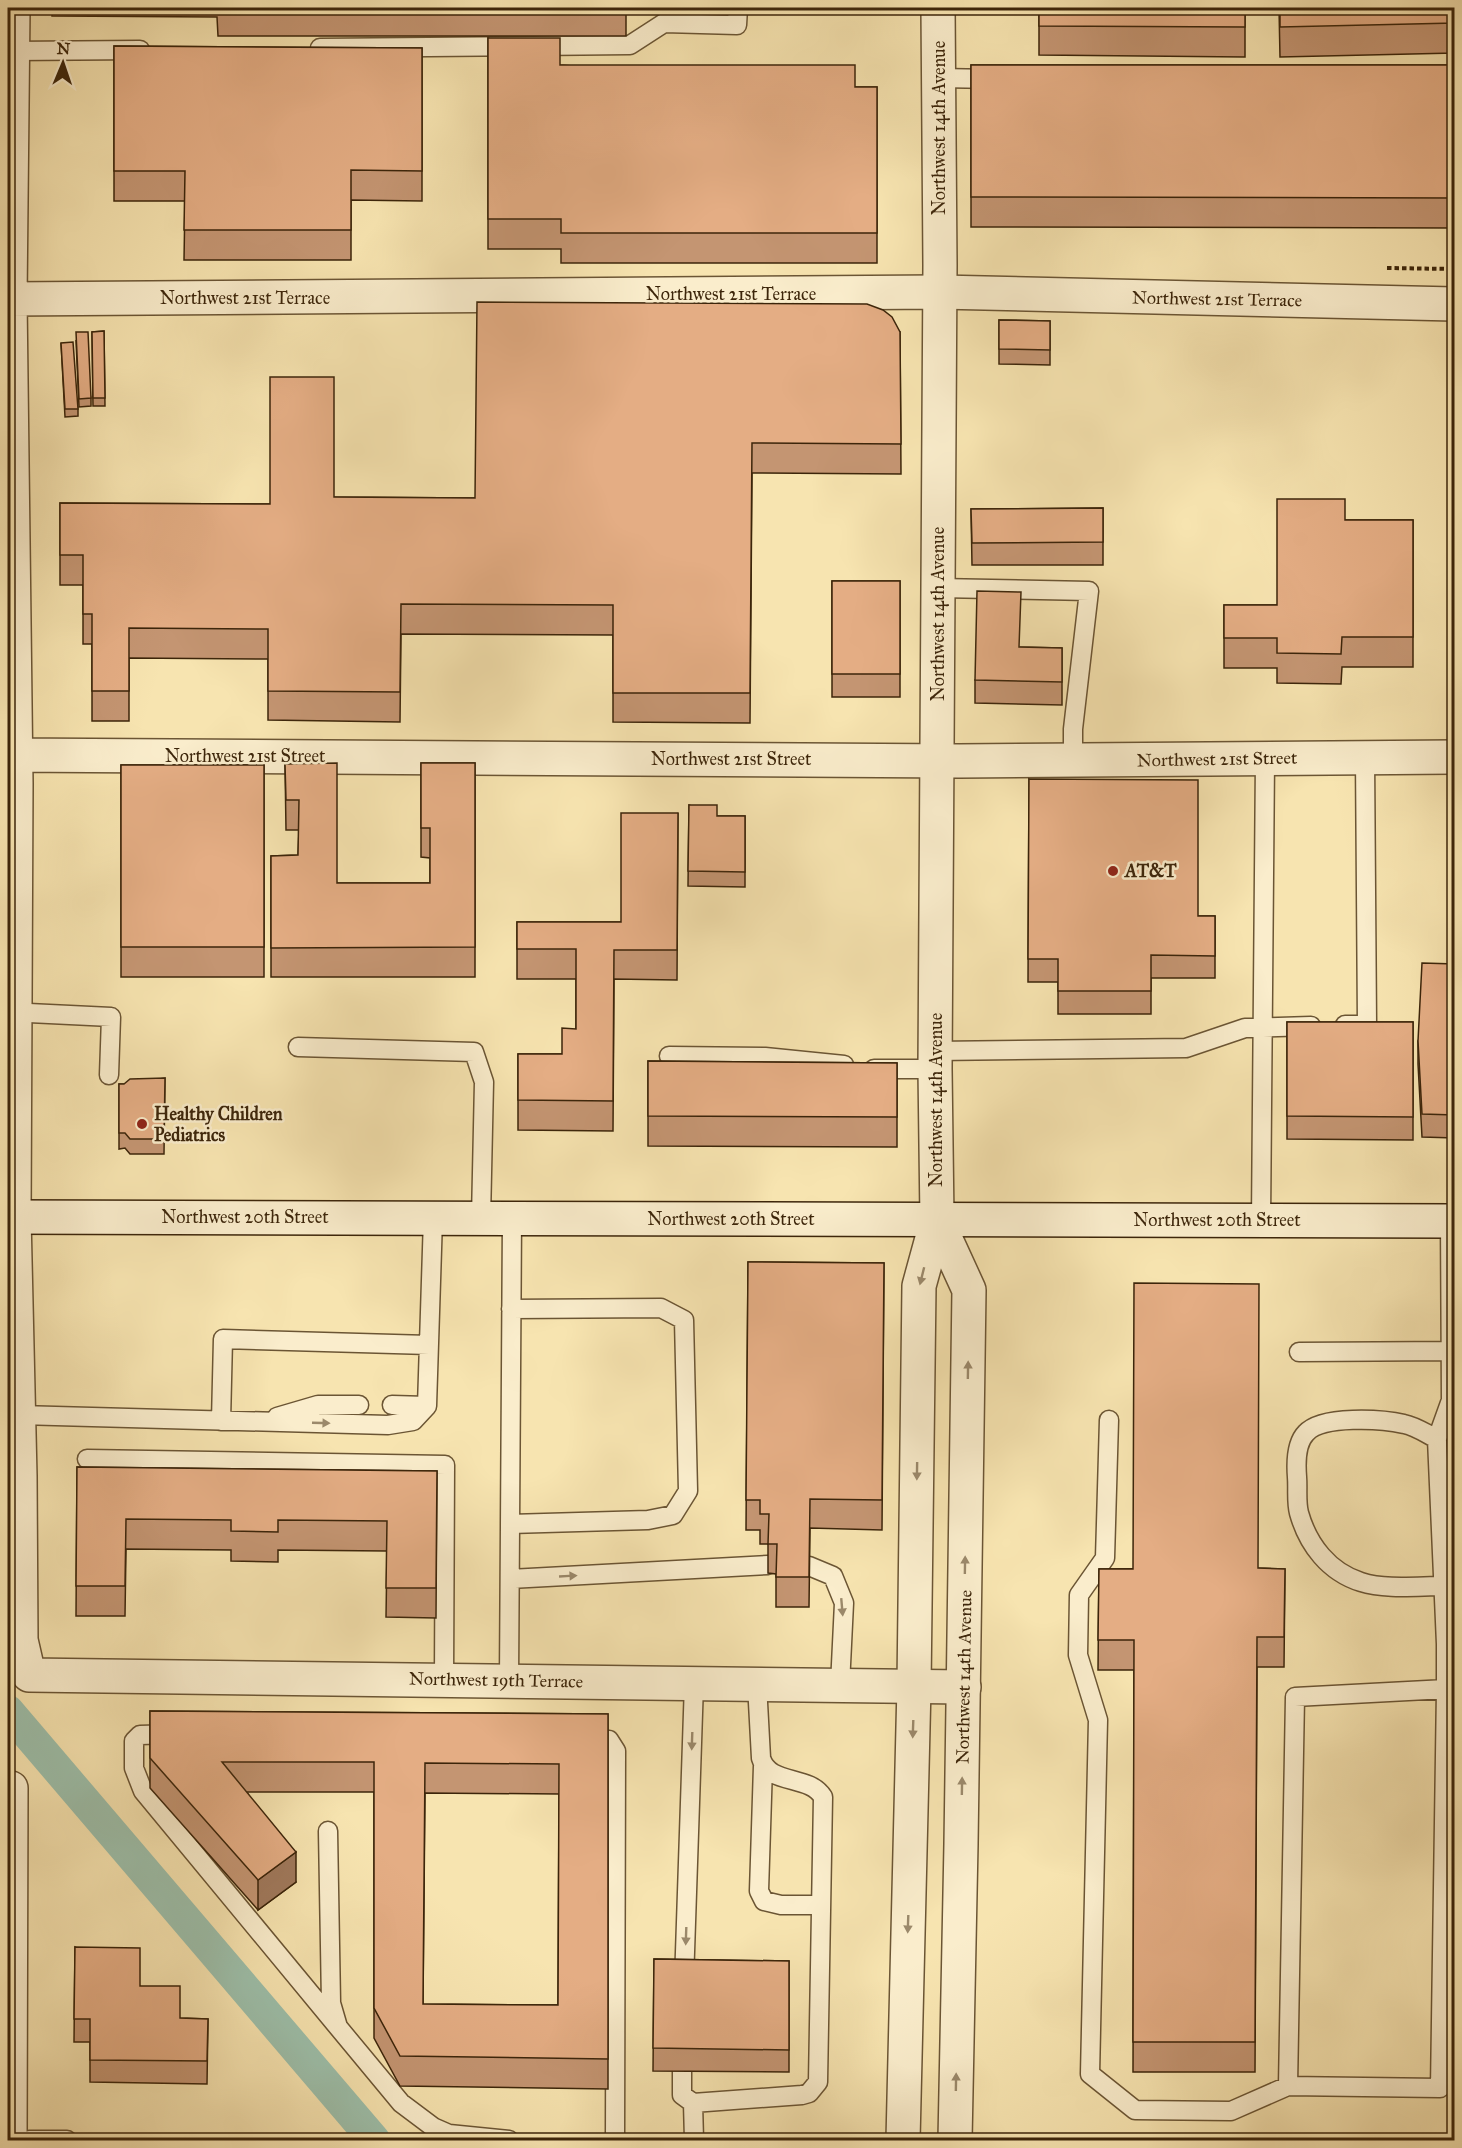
<svg xmlns="http://www.w3.org/2000/svg" width="1462" height="2148" font-family="'IM FELL Great Primer',serif">
<style>
.lines{fill:none;stroke-linecap:round;stroke-linejoin:round}
.canal{stroke:#9dbfaa;stroke-width:32}
.service-casing{stroke:#6b5534;stroke-width:21}
.minor-casing{stroke:#6b5534;stroke-width:36}
.tertiary-casing{stroke:#6b5534;stroke-width:36}
.secondary-casing{stroke:#3c250a;stroke-width:36}
.path{stroke:#3c250a;stroke-width:4;stroke-dasharray:4.5 3;stroke-linecap:butt}
.service{stroke:#faedcc;stroke-width:18}
.minor{stroke:#faedcc;stroke-width:33}
.tertiary{stroke:#faedcc;stroke-width:33}
.secondary{stroke:#faedcc;stroke-width:33}
.wall{fill:#c49572;stroke:#3c250a;stroke-width:1.5;fill-rule:evenodd}
.shaded-wall{fill:#a0795c;stroke:#3c250a;stroke-width:1.5}
.building{fill:#e4ad84;stroke:#3c250a;stroke-width:1.5;fill-rule:evenodd}
.oneway{fill:#9b896b}
.poi-dot{fill:#8f2418;stroke:#faedcc;stroke-width:2}
.labels{text-anchor:middle;stroke-width:5;stroke-linejoin:round;paint-order:stroke}
.street-label{font-size:18px;fill:#3c250a;stroke:#faedcc}
.poi-label{font-size:18px;font-weight:bold;fill:#3c250a;stroke:#faedcc;text-anchor:start}
</style>
<rect width="100%" height="100%" fill="#f7e4b0"/>
<filter id="stains"><feTurbulence type="fractalNoise" baseFrequency=".00333" numOctaves="4"/><feColorMatrix values="0 0 0 0 .2 0 0 0 0 .09 0 0 0 0 .02 0 0 0 .5 -.17"/></filter>
<radialGradient id="worn" r=".72"><stop offset=".6" stop-color="#630" stop-opacity="0"/><stop offset="1" stop-color="#630" stop-opacity=".3"/></radialGradient>
<g class="lines">
<path class="canal" d="M 8,1711 L 374,2140"/>
<defs>
<path id="service" d="M 320,48 L 630,45 L 664,23 L 737,25 L 738,8
M 12,51 L 140,50
M 939,78 L 994,79
M 938,588 L 1089,591 L 1073,729 L 1073,760
M 8,1012 L 111,1017 L 109,1075
M 1345,1025 L 1367,1025 L 1365,757
M 298,1047 L 474,1052 L 484,1082 L 481,1218
M 935,1051 L 1186,1048 L 1245,1028 L 1311,1026
M 669,1056 L 765,1057 L 844,1065
M 874,1069 L 935,1069
M 1261,1221 L 1265,758
M 1450,1221 L 1451,1400 L 1437,1439 L 1446,1644 L 1454,1644
M 1299,1352 L 1454,1351
M 392,1405 L 427,1406
M 19,1415 L 388,1425 L 413,1421 L 427,1406 L 433,1218
M 277,1417 L 318,1405 L 359,1405
M 1109,1420 L 1105,1558 L 1079,1595 L 1078,1655 L 1098,1720 L 1090,2074 L 1135,2110 L 1231,2111 L 1288,2086
M 221,1421 L 223,1339 L 429,1345
M 1437,1439 C 1427,1434 1415,1426 1404,1424 C 1382,1419 1322,1415 1306,1433 C 1296,1443 1296,1464 1297,1477 C 1298,1488 1296,1502 1299,1513 C 1308,1545 1329,1572 1361,1582 C 1386,1590 1418,1586 1444,1586
M 87,1459 L 445,1465 L 444,1679
M 510,1524 L 648,1520 L 673,1515 L 688,1491 L 684,1320 L 661,1308 L 511,1309
M 809,1566 L 833,1576 L 844,1603 L 840,1685
M 510,1579 L 768,1565
M 1446,1644 L 1446,1689 L 1440,2088 L 1288,2086 L 1295,1697 L 1446,1689
M 509,1680 L 512,1218
M 174,1734 L 140,1735 L 134,1741 L 134,1768 L 143,1791 L 338,2027
M 585,1739 L 609,1740 L 616,1751 L 615,2140
M 763,1766 L 759,1891 L 764,1901 L 781,1905 L 821,1905
M 328,1831 L 331,2003 L 338,2027 L 401,2103 L 433,2127 L 449,2134 L 509,2140
M 684,1982 L 694,1683
M 682,2071 L 682,2095 L 693,2103 L 802,2095 L 809,2093 L 818,2082 L 823,1797 C 809,1774 769,1786 761,1758 L 757,1684
M 693,2103 L 694,2140
M 29,2140 L 67,2140"/>
<path id="minor" d="M 13,8 L 10,299 L 16,784 L 14,1217 L 20,1476 L 21,1640 L 29,1675 L 964,1687
M 8,299 L 940,292 L 1454,304
M 8,755 L 959,761 L 1454,757
M 10,2140 L 11,1788"/>
<path id="tertiary" d="M 937,1220 L 969,1290 L 961,1844 L 955,2140
M 903,2140 L 914,1686 L 919,1286 L 937,1220 L 935,1069 L 940,265 L 938,8"/>
<path id="secondary" d="M 8,1217 L 1454,1221"/>
</defs>
<use href="#service" class="service-casing"/>
<use href="#minor" class="minor-casing"/>
<use href="#tertiary" class="tertiary-casing"/>
<use href="#secondary" class="secondary-casing"/>
<path class="path" d="M 1387,268 L 1454,269"/>
<use href="#service" class="service"/>
<use href="#minor" class="minor"/>
<use href="#tertiary" class="tertiary"/>
<use href="#secondary" class="secondary"/>
</g>
<path class="wall" d="M 52,8 L 626,8 L 626,36 L 218,36 L 217,17 L 52,16 Z
M 1039,8 L 1245,8 L 1245,57 L 1039,55 Z
M 1279,8 L 1455,8 L 1455,53 L 1280,57 Z
M 488,38 L 560,65 L 855,87 L 877,87 L 877,263 L 561,263 L 561,249 L 488,249 Z
M 114,46 L 422,48 L 422,201 L 351,200 L 351,260 L 184,260 L 185,201 L 114,201 Z
M 971,65 L 1455,65 L 1455,228 L 971,227 Z
M 999,320 L 1050,321 L 1050,365 L 999,364 Z
M 104,331 L 105,406 L 93,406 L 92,332 Z
M 900,332 L 901,474 L 752,473 L 750,723 L 613,722 L 613,635 L 401,634 L 400,722 L 268,720 L 268,659 L 129,658 L 129,721 L 92,721 L 92,644 L 83,644 L 83,585 L 60,585 L 60,503 L 270,504 L 334,497 L 475,498 Z
M 76,340 L 91,398 L 91,406 L 79,407 Z
M 61,343 L 78,409 L 78,416 L 65,417 Z
M 1103,508 L 1103,565 L 972,565 L 971,509 Z
M 1345,520 L 1413,520 L 1413,667 L 1342,667 L 1341,684 L 1277,683 L 1277,668 L 1224,668 L 1224,605 L 1277,605 Z
M 832,581 L 900,581 L 900,697 L 832,697 Z
M 1020,647 L 1062,648 L 1062,705 L 975,703 L 975,680 Z
M 421,763 L 475,763 L 475,977 L 271,977 L 271,856 L 298,855 L 299,830 L 286,830 L 285,764 L 337,883 L 430,883 L 430,858 L 421,857 Z
M 121,765 L 264,765 L 264,977 L 121,977 Z
M 1029,779 L 1198,916 L 1215,916 L 1215,978 L 1151,978 L 1151,1014 L 1058,1014 L 1058,982 L 1028,982 Z
M 689,805 L 717,816 L 745,816 L 745,887 L 688,886 Z
M 678,813 L 677,980 L 614,979 L 613,1131 L 518,1130 L 518,1054 L 562,1054 L 576,1029 L 576,979 L 517,979 L 517,922 L 621,922 Z
M 1455,964 L 1455,1138 L 1422,1137 L 1418,1064 L 1418,1041 Z
M 1287,1022 L 1413,1022 L 1413,1140 L 1287,1139 Z
M 648,1061 L 897,1063 L 897,1147 L 648,1146 Z
M 165,1078 L 164,1154 L 130,1154 L 125,1148 L 119,1149 L 119,1084 L 124,1084 Z
M 748,1262 L 884,1263 L 882,1530 L 810,1528 L 809,1607 L 776,1607 L 776,1574 L 768,1573 L 768,1544 L 760,1544 L 760,1530 L 746,1530 Z
M 77,1467 L 437,1471 L 436,1618 L 386,1617 L 387,1551 L 278,1550 L 278,1562 L 231,1561 L 231,1550 L 126,1549 L 125,1616 L 76,1616 Z
M 1258,1568 L 1285,1569 L 1284,1667 L 1257,1667 L 1255,2072 L 1133,2072 L 1134,1670 L 1098,1670 L 1099,1569 Z
M 150,1711 L 608,1714 L 608,2089 L 400,2086 L 374,2038 L 374,1792 L 247,1792 L 296,1882 L 258,1910 L 150,1788 ZM 425,1793 L 559,1794 L 558,2005 L 423,2004 Z
M 75,1947 L 140,1986 L 180,2018 L 208,2019 L 207,2084 L 90,2082 L 90,2042 L 74,2042 Z
M 654,1959 L 789,1961 L 789,2072 L 653,2071 Z"/>
<path class="shaded-wall" d="M 296,1852 L 296,1882 L 258,1910 L 258,1880 Z"/>
<path class="building" d="M 1039,8 L 1245,8 L 1245,27 L 1039,26 Z
M 1280,8 L 1455,8 L 1455,23 L 1280,27 Z
M 488,38 L 560,38 L 560,65 L 855,65 L 855,87 L 877,87 L 877,233 L 561,233 L 561,219 L 488,219 Z
M 114,46 L 422,48 L 422,171 L 351,170 L 351,230 L 184,230 L 185,171 L 114,171 Z
M 971,65 L 1455,65 L 1455,198 L 971,197 Z
M 477,302 L 867,304 L 883,310 L 892,317 L 900,332 L 901,444 L 752,443 L 750,693 L 613,693 L 613,605 L 401,604 L 400,692 L 268,691 L 268,629 L 129,628 L 129,691 L 92,691 L 92,614 L 83,614 L 83,555 L 60,555 L 60,503 L 270,504 L 270,377 L 334,377 L 334,497 L 475,498 Z
M 999,320 L 1050,321 L 1050,350 L 999,349 Z
M 104,331 L 105,398 L 93,398 L 92,332 Z
M 76,332 L 88,332 L 91,398 L 79,399 Z
M 73,342 L 78,409 L 65,409 L 61,343 Z
M 1277,499 L 1345,499 L 1345,520 L 1413,520 L 1413,637 L 1342,637 L 1341,654 L 1277,653 L 1277,638 L 1224,638 L 1224,605 L 1277,605 Z
M 1103,508 L 1103,542 L 972,543 L 971,509 Z
M 832,581 L 900,581 L 900,674 L 832,674 Z
M 977,591 L 1021,592 L 1019,647 L 1062,648 L 1062,682 L 975,680 Z
M 337,763 L 337,883 L 430,883 L 430,828 L 421,828 L 421,763 L 475,763 L 475,947 L 271,948 L 271,856 L 298,855 L 299,800 L 286,800 L 285,764 Z
M 121,765 L 264,765 L 264,947 L 121,947 Z
M 1029,779 L 1198,780 L 1198,916 L 1215,916 L 1215,956 L 1151,955 L 1151,991 L 1058,991 L 1058,959 L 1028,959 Z
M 689,805 L 717,805 L 717,816 L 745,816 L 745,872 L 688,871 Z
M 621,813 L 678,813 L 677,950 L 614,950 L 613,1101 L 518,1100 L 518,1054 L 562,1054 L 562,1028 L 576,1029 L 576,949 L 517,949 L 517,922 L 621,922 Z
M 1422,963 L 1455,964 L 1455,1115 L 1422,1114 L 1418,1041 Z
M 1287,1022 L 1413,1022 L 1413,1117 L 1287,1116 Z
M 648,1061 L 897,1063 L 897,1117 L 648,1116 Z
M 165,1078 L 164,1139 L 130,1139 L 125,1133 L 119,1133 L 119,1084 L 124,1084 L 130,1079 Z
M 748,1262 L 884,1263 L 882,1500 L 810,1499 L 809,1577 L 776,1577 L 777,1544 L 768,1544 L 769,1514 L 760,1514 L 760,1500 L 746,1500 Z
M 1134,1283 L 1259,1284 L 1258,1568 L 1285,1569 L 1284,1637 L 1257,1637 L 1255,2042 L 1133,2042 L 1134,1640 L 1098,1640 L 1099,1569 L 1133,1569 Z
M 77,1467 L 437,1471 L 436,1588 L 386,1588 L 387,1521 L 278,1520 L 278,1532 L 231,1531 L 231,1520 L 126,1519 L 125,1586 L 76,1586 Z
M 150,1711 L 608,1714 L 608,2059 L 400,2056 L 374,2008 L 374,1762 L 222,1762 L 296,1852 L 258,1880 L 150,1758 ZM 425,1763 L 559,1764 L 558,2005 L 423,2004 Z
M 75,1947 L 140,1948 L 140,1986 L 180,1986 L 180,2018 L 208,2019 L 207,2061 L 90,2060 L 90,2019 L 74,2019 Z
M 654,1959 L 789,1961 L 789,2050 L 653,2048 Z"/>
<defs><path id="oneway-solid" d="M-6-.8H1V-3.2L6.5 0L1 3.2V.8H-6Z" transform="scale(1.5)"/></defs>
<g class="oneway">
<use href="#oneway-solid" transform="translate(922 1276) rotate(104)"/>
<use href="#oneway-solid" transform="translate(968 1370) rotate(-89)"/>
<use href="#oneway-solid" transform="translate(321 1423) rotate(2)"/>
<use href="#oneway-solid" transform="translate(917 1471) rotate(91)"/>
<use href="#oneway-solid" transform="translate(965 1565) rotate(-89)"/>
<use href="#oneway-solid" transform="translate(568 1576) rotate(-3)"/>
<use href="#oneway-solid" transform="translate(842 1607) rotate(85)"/>
<use href="#oneway-solid" transform="translate(913 1729) rotate(92)"/>
<use href="#oneway-solid" transform="translate(692 1741) rotate(92)"/>
<use href="#oneway-solid" transform="translate(962 1786) rotate(-89)"/>
<use href="#oneway-solid" transform="translate(908 1924) rotate(92)"/>
<use href="#oneway-solid" transform="translate(686 1936) rotate(92)"/>
<use href="#oneway-solid" transform="translate(956 2082) rotate(-89)"/>
</g>
<g class="poi-dot">
<circle cx="1113" cy="871" r="6"/>
<circle cx="142" cy="1124" r="6"/>
</g>
<g class="labels">
<g class="street-label">
<text transform="translate(939 128) rotate(-90)" y="6">Northwest 14th Avenue</text>
<text x="731" y="300">Northwest 21st Terrace</text>
<text x="245" y="304">Northwest 21st Terrace</text>
<text transform="translate(1217 299) rotate(1)" y="6">Northwest 21st Terrace</text>
<text transform="translate(938 614) rotate(-90)" y="6">Northwest 14th Avenue</text>
<text x="245" y="762">Northwest 21st Street</text>
<text x="731" y="765">Northwest 21st Street</text>
<text transform="translate(1217 759) rotate(-1)" y="6">Northwest 21st Street</text>
<text transform="translate(936 1100) rotate(-90)" y="6">Northwest 14th Avenue</text>
<text x="245" y="1223">Northwest 20th Street</text>
<text x="731" y="1225">Northwest 20th Street</text>
<text x="1217" y="1226">Northwest 20th Street</text>
<text transform="translate(964 1677) rotate(-89)" y="6">Northwest 14th Avenue</text>
<text transform="translate(496 1680) rotate(1)" y="6">Northwest 19th Terrace</text>
</g>
<g class="poi-label">
<text x="1125" y="877">AT&amp;T</text>
<text x="154" y="1120">Healthy Children<tspan x="154" dy="21">Pediatrics</tspan></text>
</g>
</g>
<rect width="1462" height="2148" fill="none" stroke="#f7e4b0" stroke-width="30"/>
<rect x="9" y="9" width="1444" height="2130" fill="none" stroke="#3c250a" stroke-width="3"/>
<rect x="15" y="15" width="1432" height="2118" fill="none" stroke="#3c250a" stroke-width="1.5"/>
<g transform="translate(63 63) rotate(2)" stroke="#faedcc" stroke-width="4.5" paint-order="stroke">
<path d="M0-4.5L10 22L0 15L-10 22Z" fill="#3c250a"/>
<text y="-9" font-size="16" font-weight="bold" text-anchor="middle" fill="#3c250a">N</text>
</g>
<rect width="100%" height="100%" filter="url(#stains)"/>
<rect width="100%" height="100%" fill="url(#worn)"/>
</svg>
